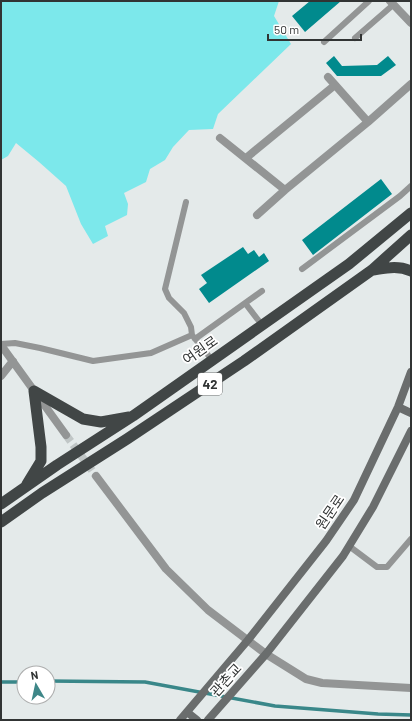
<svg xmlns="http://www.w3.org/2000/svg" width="412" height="721" font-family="Barlow,'Noto Sans KR',sans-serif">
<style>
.green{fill:#7ce8eb}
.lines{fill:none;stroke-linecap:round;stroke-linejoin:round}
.stream{stroke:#398789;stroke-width:3.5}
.building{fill:#018a8d}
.minor-tunnel{stroke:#c0c6c6;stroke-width:8;stroke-dasharray:8 4;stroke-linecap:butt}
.service{stroke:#939595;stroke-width:6}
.minor{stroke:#939595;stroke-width:8}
.tertiary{stroke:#939595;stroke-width:8}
.secondary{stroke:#6a6d6d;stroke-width:8}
.trunk{stroke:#414646;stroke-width:11}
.labels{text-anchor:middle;stroke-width:3.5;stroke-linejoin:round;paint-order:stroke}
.shield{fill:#fff;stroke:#6f7171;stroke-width:1}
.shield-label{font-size:13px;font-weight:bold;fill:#313434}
.street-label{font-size:14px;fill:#313434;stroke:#fff}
</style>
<rect width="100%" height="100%" fill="#e4eaea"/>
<path class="green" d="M 1,1 L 279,1 L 274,16 L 291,44 L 218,114 L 213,129 L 189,130 L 173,147 L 165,160 L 150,169 L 146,182 L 124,193 L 128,204 L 127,215 L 105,226 L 108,236 L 93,244 L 81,224 L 66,186 L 39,162 L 16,143 L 8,156 L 1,160 Z"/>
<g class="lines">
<path class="stream" d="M 48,681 L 145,682 L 275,706 L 378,714 L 411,715
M 1,682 L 24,682"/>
</g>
<path class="building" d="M 310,1 L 341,1 L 305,32 L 292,16 Z
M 334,56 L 342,66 L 377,65 L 388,56 L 396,65 L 381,76 L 337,76 L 326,63 Z
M 381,179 L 392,194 L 313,255 L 302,240 Z
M 243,247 L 248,254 L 254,250 L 259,257 L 264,253 L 269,261 L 209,303 L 199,289 L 207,283 L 201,275 Z"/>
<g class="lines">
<path class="minor-tunnel" d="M 66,435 L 96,476"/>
<path class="service" d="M 355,38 L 393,5
M 324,42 L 369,1
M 186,202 L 165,289 L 169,298 L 184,313 L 191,327 L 192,335 L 212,360
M 302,269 L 400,196 L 411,186
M 245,303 L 262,325
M 195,339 L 262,291
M 1,344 L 15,343 L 40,348 L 93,361 L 151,353 L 192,335
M 349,546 L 377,567 L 387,567 L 411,539"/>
<path class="minor" d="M 328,77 L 368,122
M 220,138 L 285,190
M 246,158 L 335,85
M 257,215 L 285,190 L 368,122 L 411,84
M 1,345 L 66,435
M 1,376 L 13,361
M 96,476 L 166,569 L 208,610 L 266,654 L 306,679 L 322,683 L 411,688"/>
<path class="tertiary" d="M 390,1 L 411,23"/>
<path class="secondary" d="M 398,407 L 411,413
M 187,712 L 197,720
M 180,720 L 248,640 L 326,541 L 354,500 L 398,407 L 411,372
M 208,720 L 266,654 L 343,556 L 373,507 L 411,431"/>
<path class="trunk" d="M 373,270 C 386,268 398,265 411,271
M 34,391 L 83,419 L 101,422 L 129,417
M 27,484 L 41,461 L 41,447 L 34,391
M 1,504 L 57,465 L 133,416 L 349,264 L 411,213
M 1,522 L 42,493 L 127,439 L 244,361 L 372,270 L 411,235"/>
</g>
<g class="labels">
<rect class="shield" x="198" y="373" width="24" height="22" rx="3"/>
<g class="shield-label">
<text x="210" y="389">42</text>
</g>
<g class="street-label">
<text transform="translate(200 350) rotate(-35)" y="5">여원로</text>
<text transform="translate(330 512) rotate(-56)" y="5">원문로</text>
<text transform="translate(226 680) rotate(-48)" y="5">관촌교</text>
</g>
</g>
<rect width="412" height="721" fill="none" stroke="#313434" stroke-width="4"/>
<g transform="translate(36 685) rotate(351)"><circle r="19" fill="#ffffff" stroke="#adaeae"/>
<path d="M0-3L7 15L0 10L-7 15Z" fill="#3e8788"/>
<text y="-6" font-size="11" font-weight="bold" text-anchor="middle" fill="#313434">N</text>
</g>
<path d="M268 34v6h93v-6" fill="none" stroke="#313434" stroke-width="2"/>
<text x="274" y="34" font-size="12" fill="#313434" stroke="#ffffff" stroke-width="3" paint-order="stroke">50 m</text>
</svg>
